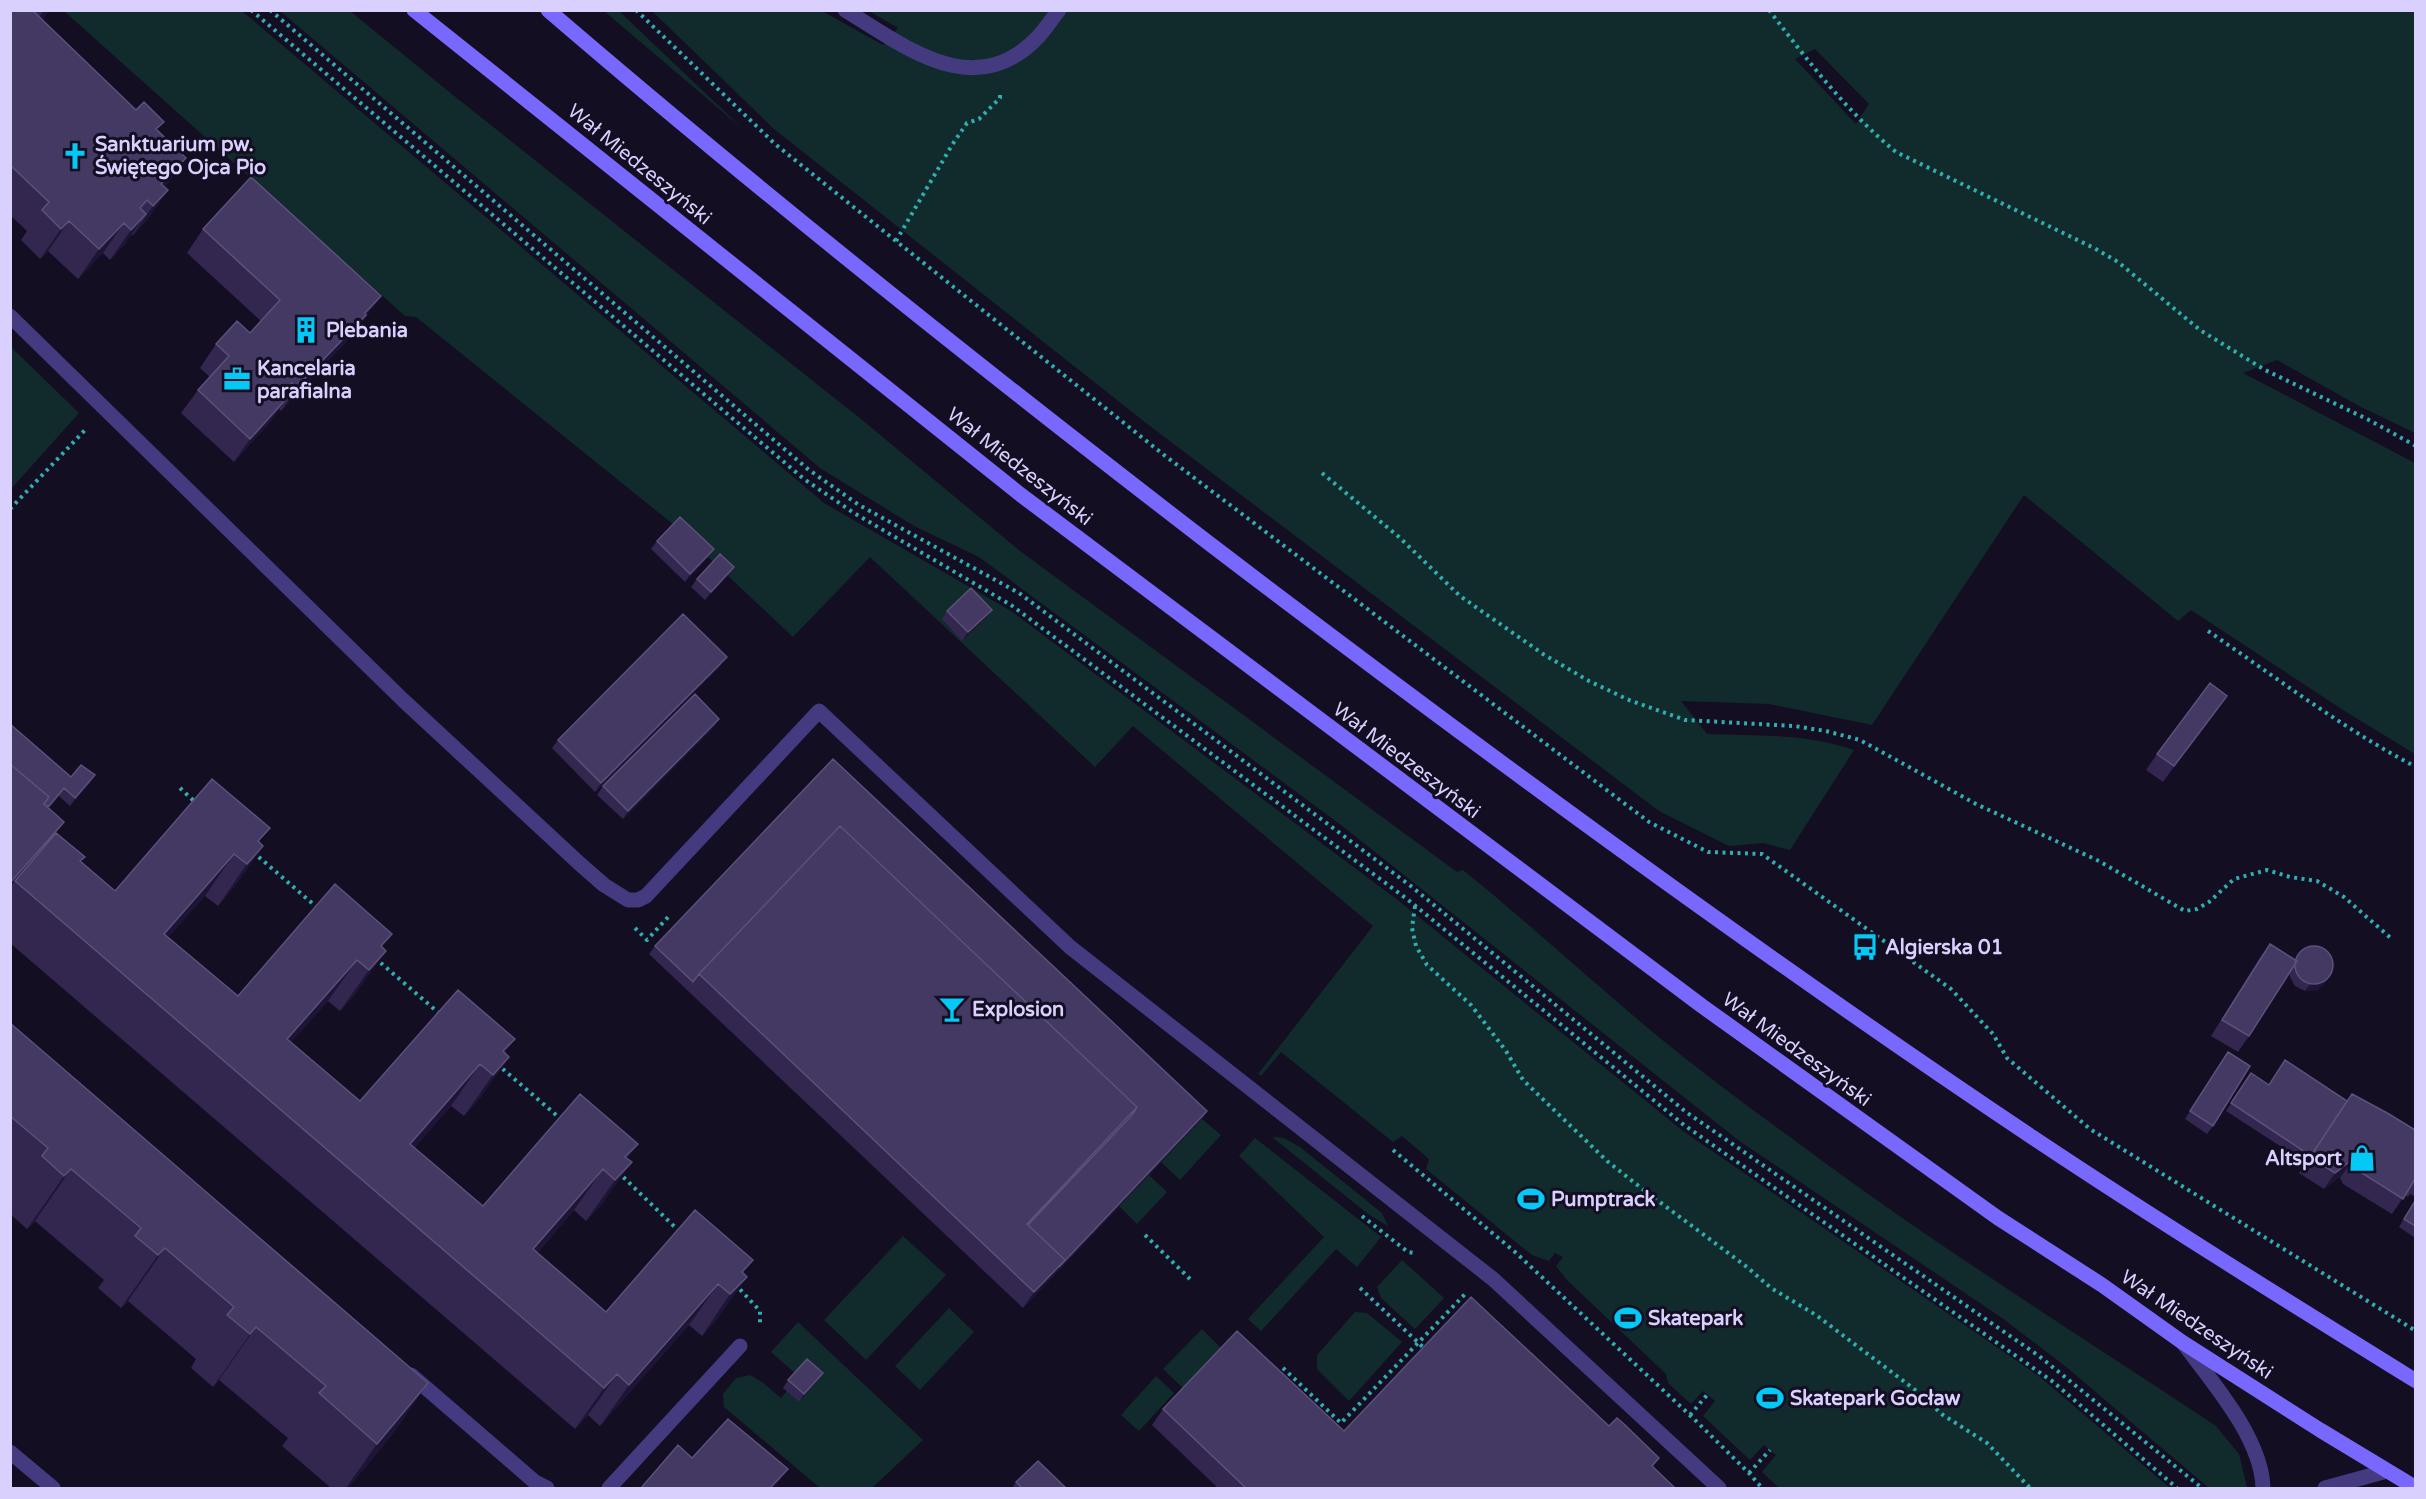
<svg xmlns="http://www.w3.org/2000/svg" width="2426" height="1499" font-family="'Varela Round',sans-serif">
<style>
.green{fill:#112b2c;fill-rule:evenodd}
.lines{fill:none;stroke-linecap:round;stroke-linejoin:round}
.path{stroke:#30aeb2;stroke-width:4;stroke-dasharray:3 4.5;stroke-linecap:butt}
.service{stroke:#433a80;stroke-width:15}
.minor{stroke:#433a80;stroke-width:15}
.tertiary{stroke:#433a80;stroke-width:15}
.secondary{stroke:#7968fd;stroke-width:15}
.wall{fill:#332750}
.shaded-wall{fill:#1e1536}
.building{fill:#443963;stroke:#5c517b;stroke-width:1.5}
.labels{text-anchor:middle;stroke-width:6;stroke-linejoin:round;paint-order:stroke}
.poi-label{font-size:20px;font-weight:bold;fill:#d9d0fe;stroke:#130e22;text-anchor:start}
.street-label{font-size:20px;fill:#d9d0fe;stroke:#130e22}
</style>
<rect width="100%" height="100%" fill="#130e22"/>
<path class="green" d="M 64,11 L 242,11 L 824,503 L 1011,611 L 1399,901 L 1683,1131 L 2040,1377 L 2170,1488 L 1779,1488 L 1762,1472 L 1776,1455 L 1764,1445 L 1750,1460 L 1703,1416 L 1715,1401 L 1703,1391 L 1691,1404 L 1668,1383 L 1666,1374 L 1567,1280 L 1556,1266 L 1563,1257 L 1555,1253 L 1549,1261 L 1532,1255 L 1426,1169 L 1429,1159 L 1402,1136 L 1393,1142 L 1281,1052 L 1261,1076 L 1258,1074 L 1373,926 L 1133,726 L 1095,767 L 870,557 L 793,637 L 674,525 L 416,317 L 405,316 Z
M 280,11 L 350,11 L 453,95 L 861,419 L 1020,551 L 1457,872 L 1463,870 C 1530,924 1593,983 1660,1038 C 1712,1081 1767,1120 1821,1160 C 1949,1254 2084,1338 2216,1426 L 2239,1454 L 2247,1488 L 2209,1488 L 2065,1366 L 2002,1318 L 1738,1140 L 1341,825 L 979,557 L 914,526 L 820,468 Z
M 604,11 L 619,11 L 744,130 Z
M 652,11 L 822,11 L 883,45 L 898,28 L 869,11 L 2415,11 L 2415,433 L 2359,406 L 2277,360 L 2243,373 L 2415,463 L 2415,754 L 2343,710 L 2191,610 L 2178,621 L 2024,495 L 1872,725 L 1769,704 L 1681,701 L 1707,734 C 1756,736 1807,733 1854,750 L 1790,850 L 1763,843 L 1729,846 L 1659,811 L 1146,423 L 774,129 ZM 1815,49 L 1869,104 L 1856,124 L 1795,59 Z
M 11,347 L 79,413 L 11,489 L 10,489 Z
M 1202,1119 L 1221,1135 L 1180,1180 L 1161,1162 Z
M 1272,1137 L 1284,1138 L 1300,1147 L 1382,1213 L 1388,1226 L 1368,1214 Z
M 1255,1138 L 1381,1237 L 1357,1267 L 1336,1249 L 1261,1331 L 1248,1319 L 1324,1237 L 1239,1156 Z
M 1149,1175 L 1167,1192 L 1137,1224 L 1119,1206 Z
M 903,1236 L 946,1275 L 866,1360 L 824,1320 Z
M 1402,1260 L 1444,1298 L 1415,1329 L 1381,1298 L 1377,1287 Z
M 949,1308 L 974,1332 L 920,1390 L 895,1366 Z
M 1355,1312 L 1367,1313 L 1402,1342 L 1349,1401 L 1317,1369 L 1317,1355 Z
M 798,1322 L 923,1440 L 872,1488 L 820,1488 L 724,1407 L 723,1394 L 736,1378 L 750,1375 L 762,1382 L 781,1398 L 787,1391 L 799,1402 L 817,1381 L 796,1374 L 771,1352 Z
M 1202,1329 L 1223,1350 L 1185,1390 L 1163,1369 Z
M 1156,1376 L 1174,1393 L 1139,1431 L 1121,1415 Z"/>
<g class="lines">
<path class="path" d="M 251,10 L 804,479 L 854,513 L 1011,605 L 1407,899 L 1684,1125 L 2052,1381 L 2177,1488
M 270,10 L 809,470 L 859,505 L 1019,593 L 1412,887 L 1686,1112 L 2039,1356 L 2202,1488
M 636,10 L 775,144 L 896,241 L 1164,455 L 1649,822 L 1708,852 L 1762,854 L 1951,989 L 1993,1034 L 2007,1058 L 2090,1129 L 2416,1331
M 1769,10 C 1808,61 1846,111 1896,152 L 2094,248 L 2118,262 L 2200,330 L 2265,370 L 2369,420 L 2416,446
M 896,241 L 952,145 L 967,123 L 979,119 L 1000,98 L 1000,93
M 1322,473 L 1399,537 L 1460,596 L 1543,654 L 1589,681 L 1629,700 L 1685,720 L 1794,726 L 1826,731 L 1860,740 L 1976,804 L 2099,861 L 2185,911 L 2197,909 L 2209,902 L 2234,879 L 2267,870 L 2290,877 L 2317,881 L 2344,897 L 2393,940
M 10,509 L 86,429
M 2208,631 C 2277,678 2342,728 2416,767
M 180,788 L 195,802
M 253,852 L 320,910
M 1415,906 L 1412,928 L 1416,946 L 1427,965 L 1471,1005 L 1506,1051 L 1523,1080 L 1607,1161 L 1645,1191 L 1747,1267 L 1771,1288 L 1816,1315 L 1914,1389 L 1943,1415 L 1987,1443 L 2030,1488
M 635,928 L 647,940 L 669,916
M 375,958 L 440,1014
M 497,1064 L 562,1120
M 1393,1150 L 1515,1252 L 1694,1419 L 1749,1473 L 1762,1488
M 618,1172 L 680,1232
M 1362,1216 L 1408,1252 L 1414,1253
M 1145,1235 L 1190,1279
M 735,1284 L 760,1311 L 760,1323 L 758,1326
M 1360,1288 L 1425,1349
M 1283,1368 L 1341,1423 L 1467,1292
M 1690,1415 L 1707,1395
M 1749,1473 L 1770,1450"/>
<path class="service" d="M 845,10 C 906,47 975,104 1039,36 C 1046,28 1052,19 1059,10
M 10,316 L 403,700 L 580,864 L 604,885 L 628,900 L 638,900 L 646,896 L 819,711 L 1070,947 L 1493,1279 L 1719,1488
M 2184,1344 C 2213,1383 2262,1439 2263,1488
M 2325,1488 L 2387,1471"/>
<path class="minor" d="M 411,1375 L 535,1482 L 547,1488
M 609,1488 L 740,1346"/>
<path class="tertiary" d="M 10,1452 L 53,1488"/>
<path class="secondary" d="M 414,10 L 1021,495 L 1702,1006 L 1998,1218 L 2102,1285 L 2182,1342 L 2320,1430 L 2416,1488
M 548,10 C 763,195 985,371 1210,544 C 1479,749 1751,949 2032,1137 C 2158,1221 2287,1301 2416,1381"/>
</g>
<path class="wall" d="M 10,10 L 49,10 L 42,20 L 186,158 L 165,187 L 168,190 L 147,220 L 132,236 L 131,234 L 125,244 L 110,260 L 103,253 L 78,279 L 48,251 L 40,259 L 21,240 L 27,231 L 10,215 Z
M 203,229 L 381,296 L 350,338 L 281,411 L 279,409 L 271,421 L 234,462 L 181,413 L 198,390 L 210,377 L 200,368 L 216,344 L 250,333 L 261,321 L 187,253 Z
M 657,541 L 708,557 L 685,582 L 651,549 Z
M 728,575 L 705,600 L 691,587 L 697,579 Z
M 947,611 L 986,618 L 962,641 L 942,619 Z
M 721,665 L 595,792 L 552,748 L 558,740 Z
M 2216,712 L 2163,782 L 2146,770 L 2157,754 Z
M 10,724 L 71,777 L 95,775 L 89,784 L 70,806 L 59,796 L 49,808 L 64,822 L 56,833 L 81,862 L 115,891 L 259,842 L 263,846 L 234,887 L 218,906 L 205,896 L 168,937 L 238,996 L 382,947 L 357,992 L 340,1011 L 328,1001 L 291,1042 L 360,1101 L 505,1053 L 509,1057 L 480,1098 L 464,1116 L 451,1106 L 414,1148 L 483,1206 L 638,1144 L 627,1158 L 603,1203 L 586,1221 L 574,1210 L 537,1253 L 606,1312 L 743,1273 L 718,1318 L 702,1336 L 689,1325 L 600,1426 L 588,1415 L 575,1429 L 10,943 Z
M 714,727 L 623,819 L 597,795 L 603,786 Z
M 2270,944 L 2295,960 L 2303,949 L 2324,984 L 2316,991 L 2305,991 L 2295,986 L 2290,977 L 2290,970 L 2249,1036 L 2238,1052 L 2211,1036 L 2259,959 Z
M 655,946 L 1207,1111 L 1202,1119 L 1023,1308 L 649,954 Z
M 10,1023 L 428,1383 L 391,1436 L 348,1488 L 331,1488 L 282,1446 L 288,1438 L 219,1380 L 213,1387 L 191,1368 L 196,1359 L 128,1301 L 121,1308 L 98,1288 L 104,1280 L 35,1221 L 27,1229 L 10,1214 Z
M 2222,1060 L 2213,1126 L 2207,1134 L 2185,1119 Z
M 2285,1060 L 2347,1101 L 2415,1130 L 2415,1197 L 2410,1194 L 2408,1197 L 2405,1195 L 2392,1214 L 2343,1184 L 2340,1178 L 2338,1178 L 2324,1189 L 2299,1173 L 2306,1163 L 2226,1111 L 2251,1073 L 2269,1085 Z
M 2415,1200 L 2415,1238 L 2399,1227 Z
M 788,1380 L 817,1381 L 799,1402 L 783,1388 Z
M 1163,1409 L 1653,1467 L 1675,1488 L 1218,1488 L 1152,1425 Z
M 1016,1482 L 1066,1488 L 1012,1488 Z"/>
<path class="shaded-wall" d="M 44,10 L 49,10 L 42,21 L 23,41 Z
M 186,158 L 165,188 L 161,184 Z
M 168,190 L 147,220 L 132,236 L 153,206 Z
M 146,214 L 125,244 L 110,260 L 131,230 Z
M 69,221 L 48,251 L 40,259 L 61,229 Z
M 124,223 L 103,253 L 78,279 L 99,249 Z
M 381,296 L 350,338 L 281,411 L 297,387 Z
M 287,398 L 271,421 L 234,462 L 250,439 Z
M 714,549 L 708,557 L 685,582 L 690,574 Z
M 734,567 L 728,575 L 705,600 L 711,592 Z
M 992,610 L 986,618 L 962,641 L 968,632 Z
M 727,657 L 721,665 L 595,792 L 601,783 Z
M 2227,696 L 2216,712 L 2163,782 L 2174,766 Z
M 719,719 L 714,727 L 623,819 L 628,811 Z
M 95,775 L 89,784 L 70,806 L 75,798 Z
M 64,822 L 28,874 L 15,881 L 10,887 L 10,883 Z
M 263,846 L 234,887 L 218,906 L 247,864 Z
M 234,854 L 205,896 L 135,975 L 164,934 Z
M 386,951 L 357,992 L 340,1011 L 369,970 Z
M 357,960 L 328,1001 L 258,1080 L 287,1039 Z
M 2330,976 L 2324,984 L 2316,991 L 2305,991 L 2311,983 Z
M 515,1039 L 491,1073 L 503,1051 Z
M 509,1057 L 480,1098 L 464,1116 L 493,1075 Z
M 480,1064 L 451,1106 L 381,1186 L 410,1144 Z
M 1137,1107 L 1126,1123 L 1022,1232 L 1027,1224 Z
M 1207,1111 L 1202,1119 L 1023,1308 L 1034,1292 Z
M 638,1144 L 613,1178 L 625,1157 Z
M 632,1162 L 603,1203 L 586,1221 L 615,1180 Z
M 2349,1162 L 2351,1163 L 2340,1178 L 2338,1178 L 2324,1189 L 2335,1173 Z
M 71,1169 L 35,1221 L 27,1229 L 64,1176 Z
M 603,1169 L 574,1210 L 504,1290 L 533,1249 Z
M 165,1248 L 128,1301 L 121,1308 L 158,1255 Z
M 747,1277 L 718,1318 L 702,1336 L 730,1294 Z
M 718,1284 L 689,1325 L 600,1426 L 629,1385 Z
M 256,1327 L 219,1380 L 213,1387 L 250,1334 Z
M 823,1373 L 817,1381 L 799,1402 L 804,1394 Z
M 617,1374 L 588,1415 L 575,1429 L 604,1388 Z
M 428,1383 L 391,1436 L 348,1488 L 346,1488 L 377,1444 Z
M 788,1469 L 774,1488 L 770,1488 Z"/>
<path class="building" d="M 10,10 L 32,10 L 136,110 L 144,102 L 164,122 L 156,129 L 186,158 L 161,184 L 168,190 L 153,206 L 147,200 L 140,208 L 146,214 L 131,230 L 124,223 L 99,249 L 69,221 L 61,229 L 42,210 L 49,202 L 10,165 Z
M 251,177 L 381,296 L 365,313 L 366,315 L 297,387 L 292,383 L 282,394 L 287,398 L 250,439 L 198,390 L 229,356 L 216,344 L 237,321 L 250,333 L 280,300 L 203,229 Z
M 680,517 L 714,549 L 690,574 L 657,541 Z
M 720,554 L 734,567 L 711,592 L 697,579 Z
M 971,588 L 992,610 L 968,632 L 947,611 Z
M 683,614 L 727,657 L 601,783 L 558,740 Z
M 2210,683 L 2227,696 L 2174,766 L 2157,754 Z
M 695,694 L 719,719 L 628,811 L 603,786 Z
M 10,724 L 71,777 L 81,765 L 95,775 L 75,798 L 64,788 L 48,807 L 44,804 L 49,797 L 10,764 Z
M 833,759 L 1207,1111 L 1059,1267 L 1065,1260 L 1028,1225 L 1132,1115 L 1137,1107 L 840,826 L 699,974 L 693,982 L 655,946 Z
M 10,764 L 49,797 L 44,804 L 64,822 L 10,883 Z
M 212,779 L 270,828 L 258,841 L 263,846 L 247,864 L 234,854 L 164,934 L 238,996 L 335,884 L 392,934 L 381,946 L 386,951 L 369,970 L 357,960 L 287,1039 L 360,1101 L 458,990 L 515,1039 L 503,1051 L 509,1057 L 493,1075 L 480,1064 L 410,1144 L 483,1206 L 580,1094 L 638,1144 L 625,1157 L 632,1162 L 615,1180 L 603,1169 L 533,1249 L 606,1312 L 695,1210 L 753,1260 L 742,1272 L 747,1277 L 730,1294 L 718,1284 L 629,1385 L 617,1374 L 604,1388 L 15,881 L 56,833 L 85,857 L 80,861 L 115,891 Z
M 840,826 L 1137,1107 L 1027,1224 L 1065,1260 L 1034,1292 L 699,974 Z
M 2270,944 L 2297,961 L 2249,1036 L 2222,1020 Z
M2295 965a19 19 0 1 1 38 0a19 19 0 1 1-38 0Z
M 10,1023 L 428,1383 L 377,1444 L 319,1393 L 326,1386 L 256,1327 L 250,1334 L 227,1315 L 234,1307 L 165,1248 L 158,1255 L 135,1236 L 141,1228 L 71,1169 L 64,1176 L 42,1156 L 48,1148 L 10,1116 Z
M 2228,1052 L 2250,1066 L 2213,1126 L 2190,1111 Z
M 2285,1060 L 2347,1101 L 2311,1156 L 2231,1103 L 2251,1073 L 2269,1085 Z
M 2352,1094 L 2389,1114 L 2415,1130 L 2415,1179 L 2403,1199 L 2354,1168 L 2351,1163 L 2349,1162 L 2335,1173 L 2310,1157 Z
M 2415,1201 L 2415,1226 L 2404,1219 Z
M 1471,1297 L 1609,1426 L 1617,1418 L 1625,1425 L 1659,1458 L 1652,1466 L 1675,1488 L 1246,1488 L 1163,1409 L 1237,1331 L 1344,1431 Z
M 807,1359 L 823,1373 L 804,1394 L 788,1380 Z
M 728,1419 L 788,1469 L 770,1488 L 641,1488 L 678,1445 L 692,1458 Z
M 1038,1461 L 1066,1488 L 1019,1488 L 1021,1487 L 1016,1482 Z"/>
<defs>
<symbol id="church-bare" viewBox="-9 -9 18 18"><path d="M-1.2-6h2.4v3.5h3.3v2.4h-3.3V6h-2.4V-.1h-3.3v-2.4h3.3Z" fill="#04c8f6" stroke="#130e22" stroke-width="2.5" paint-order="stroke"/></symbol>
<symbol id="building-bare" viewBox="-9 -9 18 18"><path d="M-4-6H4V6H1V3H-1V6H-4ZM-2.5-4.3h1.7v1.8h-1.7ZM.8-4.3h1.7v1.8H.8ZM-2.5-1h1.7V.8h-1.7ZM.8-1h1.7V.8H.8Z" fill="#04c8f6" stroke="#130e22" stroke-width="2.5" paint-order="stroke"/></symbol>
<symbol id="office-bare" viewBox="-9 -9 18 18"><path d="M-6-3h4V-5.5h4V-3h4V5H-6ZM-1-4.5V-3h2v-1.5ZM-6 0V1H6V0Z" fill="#04c8f6" stroke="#130e22" stroke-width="2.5" paint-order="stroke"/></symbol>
<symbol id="bus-bare" viewBox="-9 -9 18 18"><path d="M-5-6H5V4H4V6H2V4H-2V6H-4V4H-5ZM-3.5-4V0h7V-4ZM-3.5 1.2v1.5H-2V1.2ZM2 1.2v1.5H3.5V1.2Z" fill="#04c8f6" stroke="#130e22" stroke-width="2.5" paint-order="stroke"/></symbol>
<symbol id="bar-bare" viewBox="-9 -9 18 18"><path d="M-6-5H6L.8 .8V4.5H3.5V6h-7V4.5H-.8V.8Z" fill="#04c8f6" stroke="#130e22" stroke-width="2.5" paint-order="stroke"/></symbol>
<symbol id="shop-bare" viewBox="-9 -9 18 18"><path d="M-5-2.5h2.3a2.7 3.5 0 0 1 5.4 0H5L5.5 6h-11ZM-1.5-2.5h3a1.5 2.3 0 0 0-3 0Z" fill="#04c8f6" stroke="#130e22" stroke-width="2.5" paint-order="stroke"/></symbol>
<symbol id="stadium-bare" viewBox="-9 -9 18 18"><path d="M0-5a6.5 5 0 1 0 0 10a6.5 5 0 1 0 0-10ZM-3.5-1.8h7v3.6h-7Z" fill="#04c8f6" stroke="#130e22" stroke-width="2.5" paint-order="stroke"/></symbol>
</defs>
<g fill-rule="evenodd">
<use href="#church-bare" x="56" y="137" width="38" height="38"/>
<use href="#building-bare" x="287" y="311" width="38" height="38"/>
<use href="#office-bare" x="218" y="360" width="38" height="38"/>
<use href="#bus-bare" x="1846" y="928" width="38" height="38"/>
<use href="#bar-bare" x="933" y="990" width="38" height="38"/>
<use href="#shop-bare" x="2343" y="1139" width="38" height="38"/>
<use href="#stadium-bare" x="1512" y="1180" width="38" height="38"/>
<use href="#stadium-bare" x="1609" y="1299" width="38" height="38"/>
<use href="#stadium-bare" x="1751" y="1379" width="38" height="38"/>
</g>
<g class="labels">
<g class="poi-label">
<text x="95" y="151">Sanktuarium pw.<tspan x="95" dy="23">Świętego Ojca Pio</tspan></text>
<text x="326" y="337">Plebania</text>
<text x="257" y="375">Kancelaria<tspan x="257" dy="23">parafialna</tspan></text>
<text x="1885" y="954">Algierska 01</text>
<text x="972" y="1016">Explosion</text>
<text x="2342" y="1165" text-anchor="end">Altsport</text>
<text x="1551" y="1206">Pumptrack</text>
<text x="1648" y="1325">Skatepark</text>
<text x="1790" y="1405">Skatepark Gocław</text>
</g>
<g class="street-label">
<text transform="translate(640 164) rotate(39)" y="7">Wał Miedzeszyński</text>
<text transform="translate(1020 466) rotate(38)" y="7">Wał Miedzeszyński</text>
<text transform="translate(1407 760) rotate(37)" y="7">Wał Miedzeszyński</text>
<text transform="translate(1797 1049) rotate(36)" y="7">Wał Miedzeszyński</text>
<text transform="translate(2197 1324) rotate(34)" y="7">Wał Miedzeszyński</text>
</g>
</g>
<rect width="2426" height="1499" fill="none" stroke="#d9d0fe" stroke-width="24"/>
</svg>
